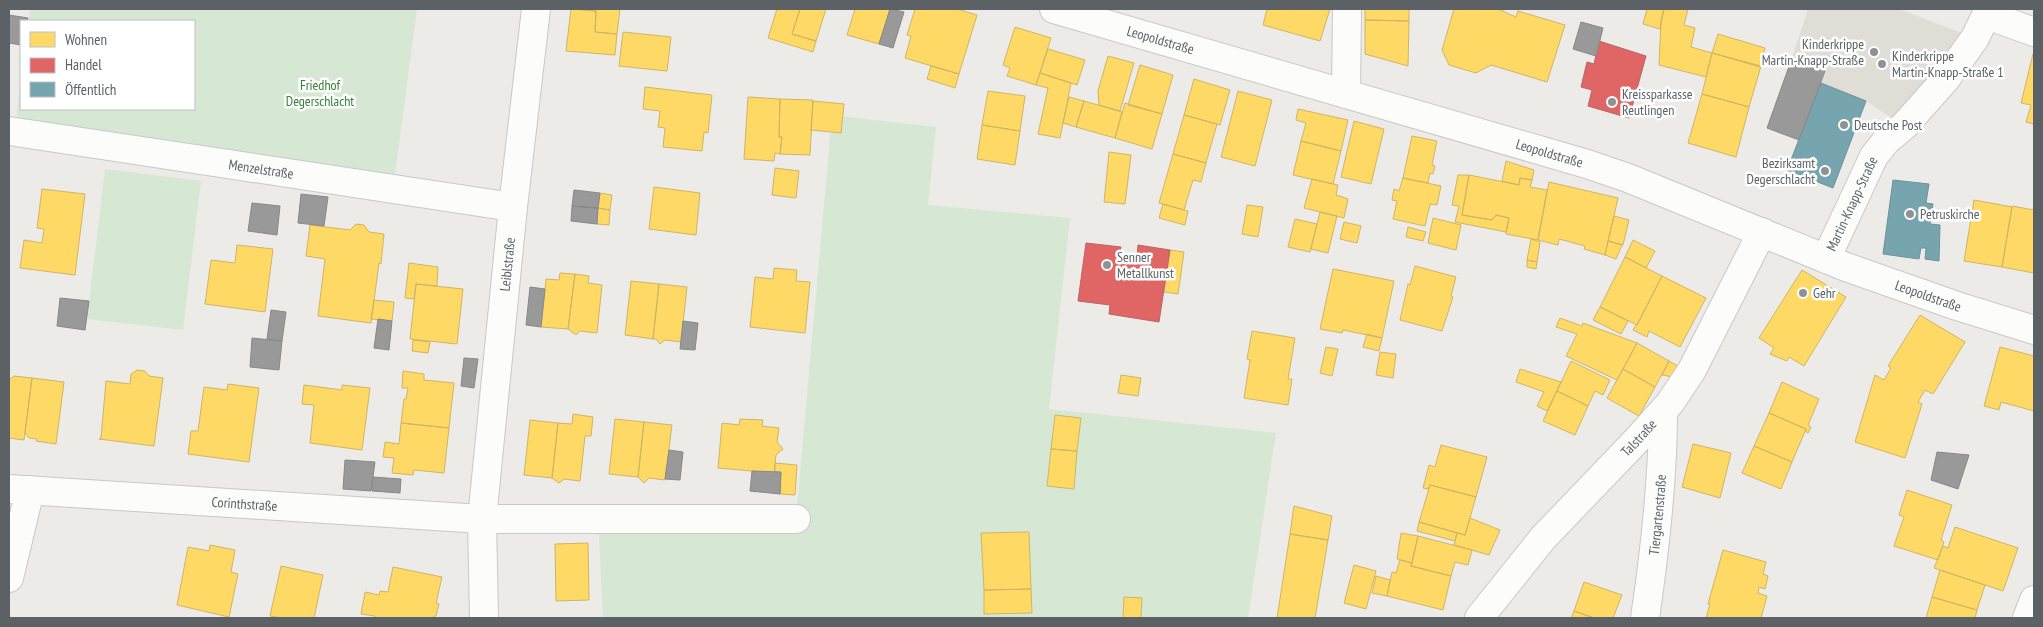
<svg xmlns="http://www.w3.org/2000/svg" width="2043" height="627" font-family="'PT Sans Narrow',sans-serif">
<style>
.education{fill:#e0ddd7}
.green{fill:#d6e8d3}
.homes{fill:#ffd966;stroke:#ceb566}
.shops{fill:#e06666;stroke:#b86466}
.public{fill:#76a5af;stroke:#6e9199}
.industry{fill:#999;stroke:#878889}
.lines{fill:none;stroke-linecap:round;stroke-linejoin:round}
.minor-casing{stroke:#c8c8c8;stroke-width:30}
.minor{stroke:#fcfcfb;stroke-width:28}
.poi-dot{fill:#8f9192;stroke:#fff;stroke-width:2}
.labels{text-anchor:middle;stroke-width:5;stroke-linejoin:round;paint-order:stroke}
.street-label{font-size:14px;fill:#5c6165;stroke:#fff}
.poi-label{font-size:14px;fill:#5c6165;stroke:#fff;text-anchor:start}
.park-label{font-size:14px;fill:#368236;stroke:#fff}
</style>
<rect width="100%" height="100%" fill="#edebe7"/>
<path class="education" d="M 1808,9 L 1894,9 L 1904,11 L 1975,38 L 1904,126 L 1866,101 L 1821,83 L 1825,71 L 1792,58 Z"/>
<path class="green" d="M 30,9 L 417,9 L 393,189 L 15,132 L 21,77 L 21,109 L 194,109 L 194,21 L 28,21 Z
M 832,115 L 936,127 L 928,205 L 1070,218 L 1049,409 L 1276,433 L 1248,618 L 603,618 L 598,518 L 796,518 Z
M 105,169 L 201,181 L 183,330 L 87,319 Z"/>
<path class="homes" d="M 571,9 L 596,11 L 595,32 L 617,34 L 615,55 L 566,51 Z
M 577,9 L 620,9 L 617,34 L 595,32 L 596,11 Z
M 777,9 L 800,9 L 792,34 L 816,41 L 813,52 L 768,38 Z
M 800,9 L 826,9 L 816,41 L 792,34 Z
M 855,9 L 890,9 L 879,44 L 847,35 Z
M 915,9 L 957,9 L 977,15 L 959,74 L 905,58 L 911,36 L 907,35 Z
M 1267,9 L 1330,9 L 1320,41 L 1263,25 Z
M 1365,9 L 1409,9 L 1409,21 L 1365,20 Z
M 1454,9 L 1498,9 L 1516,17 L 1518,11 L 1565,25 L 1547,82 L 1491,65 L 1476,73 L 1449,65 L 1442,50 Z
M 1647,9 L 1664,9 L 1660,29 L 1643,24 Z
M 1664,9 L 1688,9 L 1684,25 L 1695,28 L 1691,47 L 1712,53 L 1706,77 L 1659,65 L 1661,20 Z
M 1365,20 L 1409,21 L 1408,66 L 1365,54 Z
M 1015,27 L 1051,38 L 1036,85 L 1007,76 L 1010,68 L 1003,65 Z
M 623,32 L 671,37 L 667,71 L 619,66 Z
M 1718,34 L 1765,48 L 1760,67 L 1712,53 Z
M 1048,49 L 1085,60 L 1077,85 L 1040,73 Z
M 1712,53 L 1761,66 L 1749,107 L 1702,94 Z
M 2033,54 L 2034,54 L 2034,124 L 2026,122 L 2031,105 L 2021,103 Z
M 1108,56 L 1134,63 L 1120,111 L 1099,105 L 1098,91 Z
M 1140,65 L 1173,75 L 1162,114 L 1128,105 Z
M 931,66 L 959,74 L 955,88 L 927,79 Z
M 1040,73 L 1071,83 L 1060,138 L 1038,134 L 1048,88 L 1036,85 Z
M 1194,79 L 1230,90 L 1220,125 L 1184,115 Z
M 645,87 L 712,95 L 708,133 L 704,132 L 702,151 L 663,147 L 665,128 L 658,127 L 660,111 L 643,109 Z
M 988,91 L 1025,96 L 1020,131 L 982,125 Z
M 1238,91 L 1272,100 L 1255,166 L 1221,157 Z
M 1702,94 L 1749,107 L 1736,157 L 1688,143 Z
M 748,97 L 780,99 L 779,137 L 782,137 L 780,154 L 775,153 L 774,161 L 744,159 Z
M 1069,97 L 1084,101 L 1076,127 L 1063,123 Z
M 780,99 L 813,100 L 810,155 L 780,154 L 782,137 L 779,137 Z
M 813,101 L 844,104 L 841,133 L 811,130 Z
M 1084,101 L 1122,112 L 1115,138 L 1076,127 Z
M 1125,103 L 1162,114 L 1152,149 L 1115,138 Z
M 1298,109 L 1348,120 L 1341,151 L 1301,141 L 1306,123 L 1296,120 Z
M 1184,115 L 1217,124 L 1206,163 L 1173,154 Z
M 1354,121 L 1384,129 L 1371,184 L 1341,177 Z
M 982,125 L 1020,131 L 1015,165 L 977,159 Z
M 1412,136 L 1437,141 L 1432,165 L 1435,166 L 1433,174 L 1430,173 L 1428,183 L 1403,178 Z
M 1301,141 L 1341,151 L 1333,184 L 1293,175 Z
M 1109,152 L 1131,155 L 1125,204 L 1104,202 Z
M 1173,154 L 1206,163 L 1201,182 L 1193,180 L 1184,210 L 1159,203 Z
M 1506,161 L 1534,170 L 1532,180 L 1520,178 L 1519,185 L 1502,181 Z
M 775,168 L 799,171 L 796,198 L 772,195 Z
M 1458,175 L 1469,175 L 1462,215 L 1492,220 L 1496,215 L 1509,218 L 1506,232 L 1455,222 L 1459,206 L 1452,205 Z
M 1469,175 L 1519,185 L 1520,178 L 1532,180 L 1530,187 L 1547,190 L 1538,240 L 1506,234 L 1509,218 L 1496,215 L 1492,220 L 1462,215 Z
M 1403,178 L 1441,186 L 1437,205 L 1430,204 L 1425,226 L 1393,219 L 1397,201 L 1392,200 L 1394,189 L 1399,191 Z
M 1312,179 L 1338,185 L 1336,195 L 1348,199 L 1344,218 L 1304,208 Z
M 1549,182 L 1618,198 L 1605,255 L 1584,249 L 1585,246 L 1559,239 L 1558,245 L 1538,240 Z
M 654,187 L 700,193 L 696,235 L 649,229 Z
M 42,189 L 85,194 L 75,275 L 20,268 L 24,240 L 42,243 L 44,229 L 37,228 Z
M 600,193 L 612,195 L 610,210 L 598,208 Z
M 1974,200 L 2012,207 L 2002,267 L 1964,261 Z
M 1163,204 L 1188,211 L 1185,225 L 1159,218 Z
M 1247,205 L 1263,207 L 1258,237 L 1242,234 Z
M 2012,206 L 2034,210 L 2034,273 L 2002,267 Z
M 598,208 L 610,210 L 609,225 L 597,224 Z
M 1320,212 L 1337,216 L 1328,253 L 1311,249 Z
M 1614,216 L 1629,220 L 1623,245 L 1608,241 Z
M 1433,218 L 1461,225 L 1456,250 L 1428,243 Z
M 1295,219 L 1317,224 L 1310,252 L 1288,247 Z
M 1344,222 L 1361,226 L 1357,243 L 1340,239 Z
M 356,224 L 364,225 L 369,232 L 384,234 L 381,264 L 379,263 L 371,323 L 318,316 L 325,259 L 306,256 L 310,225 L 350,230 Z
M 1408,227 L 1426,232 L 1423,241 L 1406,237 Z
M 1531,239 L 1540,242 L 1537,262 L 1527,260 Z
M 1633,240 L 1655,251 L 1646,268 L 1625,257 Z
M 1608,241 L 1622,245 L 1616,259 L 1605,255 Z
M 237,245 L 273,249 L 265,312 L 205,304 L 211,260 L 235,263 Z
M 1170,250 L 1184,252 L 1178,294 L 1164,292 Z
M 1625,257 L 1662,276 L 1637,325 L 1600,307 Z
M 1527,260 L 1537,262 L 1536,269 L 1527,267 Z
M 409,263 L 438,267 L 437,286 L 416,284 L 414,299 L 405,298 Z
M 1415,266 L 1456,277 L 1451,296 L 1453,297 L 1442,331 L 1400,320 L 1408,284 L 1410,285 Z
M 774,268 L 797,270 L 796,281 L 810,282 L 805,333 L 750,327 L 755,277 L 773,279 Z
M 1333,269 L 1394,281 L 1382,338 L 1343,330 L 1342,333 L 1320,329 Z
M 1802,270 L 1846,297 L 1804,366 L 1789,357 L 1787,361 L 1770,354 L 1774,348 L 1759,338 Z
M 560,273 L 575,274 L 568,329 L 541,327 L 546,279 L 559,280 Z
M 575,274 L 589,276 L 588,283 L 602,285 L 597,333 L 580,331 L 576,335 L 568,329 Z
M 1662,276 L 1706,298 L 1680,347 L 1649,331 L 1647,337 L 1633,330 L 1636,325 L 1637,325 Z
M 631,281 L 659,284 L 653,339 L 625,335 Z
M 416,284 L 463,289 L 457,344 L 410,339 Z
M 659,284 L 687,287 L 681,342 L 665,340 L 660,344 L 656,339 L 653,339 Z
M 374,300 L 394,302 L 392,321 L 371,319 Z
M 1600,307 L 1628,321 L 1621,334 L 1593,320 Z
M 1920,315 L 1965,342 L 1933,394 L 1925,390 L 1918,402 L 1922,404 L 1905,458 L 1855,442 L 1875,375 L 1884,380 L 1891,368 L 1888,366 Z
M 1560,318 L 1582,326 L 1583,323 L 1637,343 L 1617,380 L 1566,356 L 1577,334 L 1556,327 Z
M 1252,331 L 1295,338 L 1288,379 L 1292,379 L 1288,405 L 1244,398 L 1250,360 L 1247,359 Z
M 1367,334 L 1382,338 L 1379,351 L 1363,347 Z
M 413,340 L 430,342 L 428,353 L 412,351 Z
M 1637,343 L 1669,361 L 1655,387 L 1623,369 Z
M 1326,347 L 1338,349 L 1332,376 L 1320,373 Z
M 2000,347 L 2034,356 L 2034,411 L 2001,402 L 1999,410 L 1984,406 Z
M 1380,352 L 1396,354 L 1393,378 L 1376,375 Z
M 1571,361 L 1610,380 L 1603,395 L 1595,391 L 1588,406 L 1557,391 Z
M 1669,361 L 1678,366 L 1673,377 L 1662,375 Z
M 1520,369 L 1561,382 L 1547,411 L 1537,406 L 1544,392 L 1516,382 Z
M 1623,369 L 1655,387 L 1639,416 L 1607,398 Z
M 137,370 L 145,371 L 149,376 L 163,378 L 154,446 L 99,439 L 101,438 L 106,381 L 130,384 L 131,374 Z
M 403,371 L 424,374 L 424,380 L 454,383 L 449,428 L 401,423 L 404,399 L 406,399 L 408,388 L 402,388 Z
M 1121,375 L 1141,378 L 1138,396 L 1118,393 Z
M 14,376 L 32,378 L 24,440 L 9,438 L 9,380 Z
M 32,378 L 64,382 L 56,444 L 36,441 L 37,439 L 29,438 L 25,433 Z
M 1782,382 L 1819,399 L 1808,425 L 1811,427 L 1808,433 L 1805,431 L 1806,429 L 1769,413 Z
M 228,384 L 259,388 L 249,462 L 188,454 L 191,431 L 198,431 L 204,387 L 227,390 Z
M 304,385 L 342,390 L 342,385 L 370,388 L 362,450 L 310,443 L 314,405 L 302,404 Z
M 1557,391 L 1588,406 L 1575,435 L 1543,421 Z
M 1769,413 L 1806,429 L 1792,462 L 1754,446 Z
M 573,414 L 593,417 L 591,436 L 585,436 L 580,481 L 564,479 L 559,483 L 552,478 L 558,423 L 572,424 Z
M 1055,415 L 1081,418 L 1077,451 L 1051,449 Z
M 615,419 L 644,422 L 638,477 L 609,474 Z
M 740,419 L 763,420 L 762,426 L 779,428 L 777,442 L 783,449 L 776,455 L 774,473 L 718,468 L 722,423 L 739,425 Z
M 530,420 L 558,423 L 552,478 L 524,475 Z
M 644,422 L 672,425 L 665,480 L 649,478 L 644,483 L 638,477 Z
M 401,423 L 449,428 L 444,473 L 414,470 L 413,475 L 392,473 L 394,458 L 383,457 L 385,442 L 399,444 Z
M 1693,444 L 1731,453 L 1720,498 L 1682,487 Z
M 1441,445 L 1487,457 L 1476,497 L 1430,485 L 1428,489 L 1423,488 L 1429,465 L 1435,467 Z
M 1754,446 L 1792,462 L 1781,489 L 1742,473 Z
M 1051,449 L 1077,451 L 1074,489 L 1047,486 Z
M 775,463 L 797,465 L 795,495 L 780,494 L 781,472 L 775,472 Z
M 1430,485 L 1476,497 L 1465,535 L 1419,522 Z
M 1907,490 L 1952,505 L 1941,540 L 1944,542 L 1938,560 L 1894,546 L 1904,517 L 1899,515 Z
M 1294,506 L 1332,516 L 1328,540 L 1290,534 Z
M 1470,518 L 1500,530 L 1489,555 L 1454,545 L 1457,533 L 1465,535 Z
M 1419,522 L 1457,533 L 1455,541 L 1417,531 Z
M 1955,527 L 2018,548 L 2003,591 L 1934,568 L 1943,546 L 1948,548 Z
M 1029,532 L 1031,589 L 984,590 L 981,533 Z
M 1401,533 L 1418,536 L 1412,563 L 1397,559 Z
M 1290,534 L 1328,540 L 1315,618 L 1277,618 Z
M 1418,536 L 1472,550 L 1468,565 L 1455,562 L 1451,576 L 1411,566 Z
M 588,543 L 589,600 L 556,601 L 555,544 Z
M 210,545 L 235,550 L 231,572 L 238,574 L 229,617 L 177,605 L 188,547 L 209,551 Z
M 1723,550 L 1766,562 L 1763,574 L 1768,576 L 1765,589 L 1759,587 L 1758,593 L 1767,596 L 1761,618 L 1706,618 L 1710,604 L 1708,604 Z
M 1400,560 L 1412,563 L 1411,566 L 1451,576 L 1443,610 L 1387,596 L 1392,572 L 1396,573 Z
M 1354,565 L 1376,571 L 1366,609 L 1344,603 Z
M 281,566 L 323,575 L 314,618 L 283,618 L 270,616 Z
M 393,567 L 442,577 L 436,603 L 439,604 L 436,616 L 434,616 L 433,618 L 375,618 L 375,616 L 361,614 L 365,592 L 379,595 L 380,591 L 388,592 Z
M 1940,570 L 1985,585 L 1977,610 L 1932,597 Z
M 1376,576 L 1390,580 L 1387,596 L 1372,593 Z
M 1584,582 L 1622,595 L 1613,618 L 1594,618 L 1574,611 Z
M 1031,589 L 1032,613 L 984,614 L 984,590 Z
M 1124,597 L 1142,598 L 1141,618 L 1123,618 Z
M 1932,597 L 1977,610 L 1975,618 L 1926,618 Z
M 1574,611 L 1594,618 L 1571,618 Z"/>
<path class="shops" d="M 1599,41 L 1646,56 L 1629,118 L 1588,106 L 1592,90 L 1581,87 L 1587,62 L 1594,64 Z
M 1086,243 L 1121,247 L 1119,256 L 1137,258 L 1138,245 L 1170,250 L 1159,322 L 1109,314 L 1110,305 L 1078,301 Z"/>
<path class="public" d="M 1821,83 L 1866,101 L 1833,188 L 1787,170 Z
M 1893,180 L 1929,184 L 1926,203 L 1933,204 L 1930,224 L 1940,225 L 1939,261 L 1925,259 L 1926,248 L 1921,248 L 1919,259 L 1883,254 Z"/>
<path class="industry" d="M 890,9 L 904,12 L 893,48 L 879,44 Z
M 9,15 L 28,18 L 27,21 L 21,21 L 21,45 L 9,43 Z
M 1581,22 L 1603,28 L 1596,56 L 1573,49 Z
M 1792,58 L 1825,71 L 1799,140 L 1767,128 Z
M 574,190 L 600,193 L 598,208 L 572,206 Z
M 301,194 L 328,197 L 324,226 L 298,223 Z
M 252,203 L 280,206 L 277,235 L 248,231 Z
M 572,206 L 598,208 L 597,224 L 571,221 Z
M 530,287 L 545,289 L 541,327 L 526,325 Z
M 60,298 L 89,301 L 85,330 L 57,326 Z
M 271,310 L 286,312 L 282,341 L 267,339 Z
M 378,319 L 392,321 L 389,350 L 374,348 Z
M 683,321 L 698,323 L 695,350 L 680,349 Z
M 252,338 L 282,341 L 279,370 L 250,367 Z
M 464,358 L 478,359 L 474,388 L 461,386 Z
M 669,450 L 683,452 L 680,480 L 665,479 Z
M 1937,452 L 1969,455 L 1958,489 L 1931,480 Z
M 345,460 L 375,462 L 371,491 L 343,489 Z
M 752,471 L 781,472 L 780,494 L 750,491 Z
M 373,477 L 401,479 L 400,493 L 372,491 Z"/>
<g class="lines">
<defs>
<g id="minor">
<path id="s1" d="M 1054,9 L 1587,164 L 1628,178 L 1846,267 L 1957,306 L 2034,330"/>
<path d="M 1987,15 L 2034,32"/>
<path d="M 1346,94 L 1347,9"/>
<path id="s2" d="M 9,131 L 513,207"/>
<path id="s3" d="M 1826,259 L 1874,156 L 1886,141 L 1904,126 L 1945,80 L 1975,38 L 1989,9"/>
<path id="s4" d="M 9,489 L 482,519 L 796,519"/>
<path d="M 9,578 L 30,490"/>
<path id="s5" d="M 484,618 L 482,519 L 513,207 L 536,9"/>
<path id="s6" d="M 1479,618 L 1543,538 L 1635,442 L 1670,403 L 1692,370 L 1762,232"/>
<path id="s7" d="M 1645,618 C 1655,550 1663,482 1663,412"/>
<path d="M 2027,618 L 2034,600"/>
</g>
</defs>
<use href="#minor" class="minor-casing"/>
<use href="#minor" class="minor"/>
</g>
<g class="poi-dot">
<circle cx="1874" cy="52" r="5"/>
<circle cx="1882" cy="64" r="5"/>
<circle cx="1612" cy="102" r="5"/>
<circle cx="1844" cy="125" r="5"/>
<circle cx="1825" cy="171" r="5"/>
<circle cx="1910" cy="214" r="5"/>
<circle cx="1107" cy="265" r="5"/>
<circle cx="1803" cy="293" r="5"/>
</g>
<g class="labels">
<g class="street-label">
<text dy="5" stroke="none"><textPath href="#s1" startOffset="111">Leopoldstraße</textPath></text>
<text dy="5" stroke="none"><textPath href="#s1" startOffset="516">Leopoldstraße</textPath></text>
<text dy="5" stroke="none"><textPath href="#s2" startOffset="255">Menzelstraße</textPath></text>
<text dy="5" stroke="none"><textPath href="#s3" startOffset="61">Martin-Knapp-Straße</textPath></text>
<text dy="5" stroke="none"><textPath href="#s5" startOffset="355">Leiblstraße</textPath></text>
<text dy="5" stroke="none"><textPath href="#s1" startOffset="921">Leopoldstraße</textPath></text>
<text dy="5" stroke="none"><textPath href="#s6" startOffset="241">Talstraße</textPath></text>
<text dy="5" stroke="none"><textPath href="#s4" startOffset="236">Corinthstraße</textPath></text>
<text dy="5" stroke="none"><textPath href="#s7" startOffset="104">Tiergartenstraße</textPath></text>
</g>
<g class="poi-label">
<text x="1864" y="49" text-anchor="end">Kinderkrippe<tspan x="1864" dy="16">Martin-Knapp-Straße</tspan></text>
<text x="1892" y="61">Kinderkrippe<tspan x="1892" dy="16">Martin-Knapp-Straße 1</tspan></text>
<text x="1622" y="99">Kreissparkasse<tspan x="1622" dy="16">Reutlingen</tspan></text>
<text x="1854" y="130">Deutsche Post</text>
<text x="1815" y="168" text-anchor="end">Bezirksamt<tspan x="1815" dy="16">Degerschlacht</tspan></text>
<text x="1920" y="219">Petruskirche</text>
<text x="1117" y="262">Senner<tspan x="1117" dy="16">Metallkunst</tspan></text>
<text x="1813" y="298">Gehr</text>
</g>
<g class="park-label">
<text x="320" y="90">Friedhof<tspan x="320" dy="16">Degerschlacht</tspan></text>
</g>
</g>
<rect width="2043" height="627" fill="none" stroke="#5c6165" stroke-width="20"/>
<rect x="20" y="20" width="175" height="90" fill="#ffffff" stroke="#bec0c1"/>
<rect x="30" y="32" width="25" height="15" fill="#ffd966" stroke="#bec0c1"/>
<text x="65" y="45" font-size="15" fill="#5c6165">Wohnen</text>
<rect x="30" y="58" width="25" height="15" fill="#e06666" stroke="#bec0c1"/>
<text x="65" y="70" font-size="15" fill="#5c6165">Handel</text>
<rect x="30" y="82" width="25" height="15" fill="#76a5af" stroke="#bec0c1"/>
<text x="65" y="95" font-size="15" fill="#5c6165">Öffentlich</text>
</svg>
